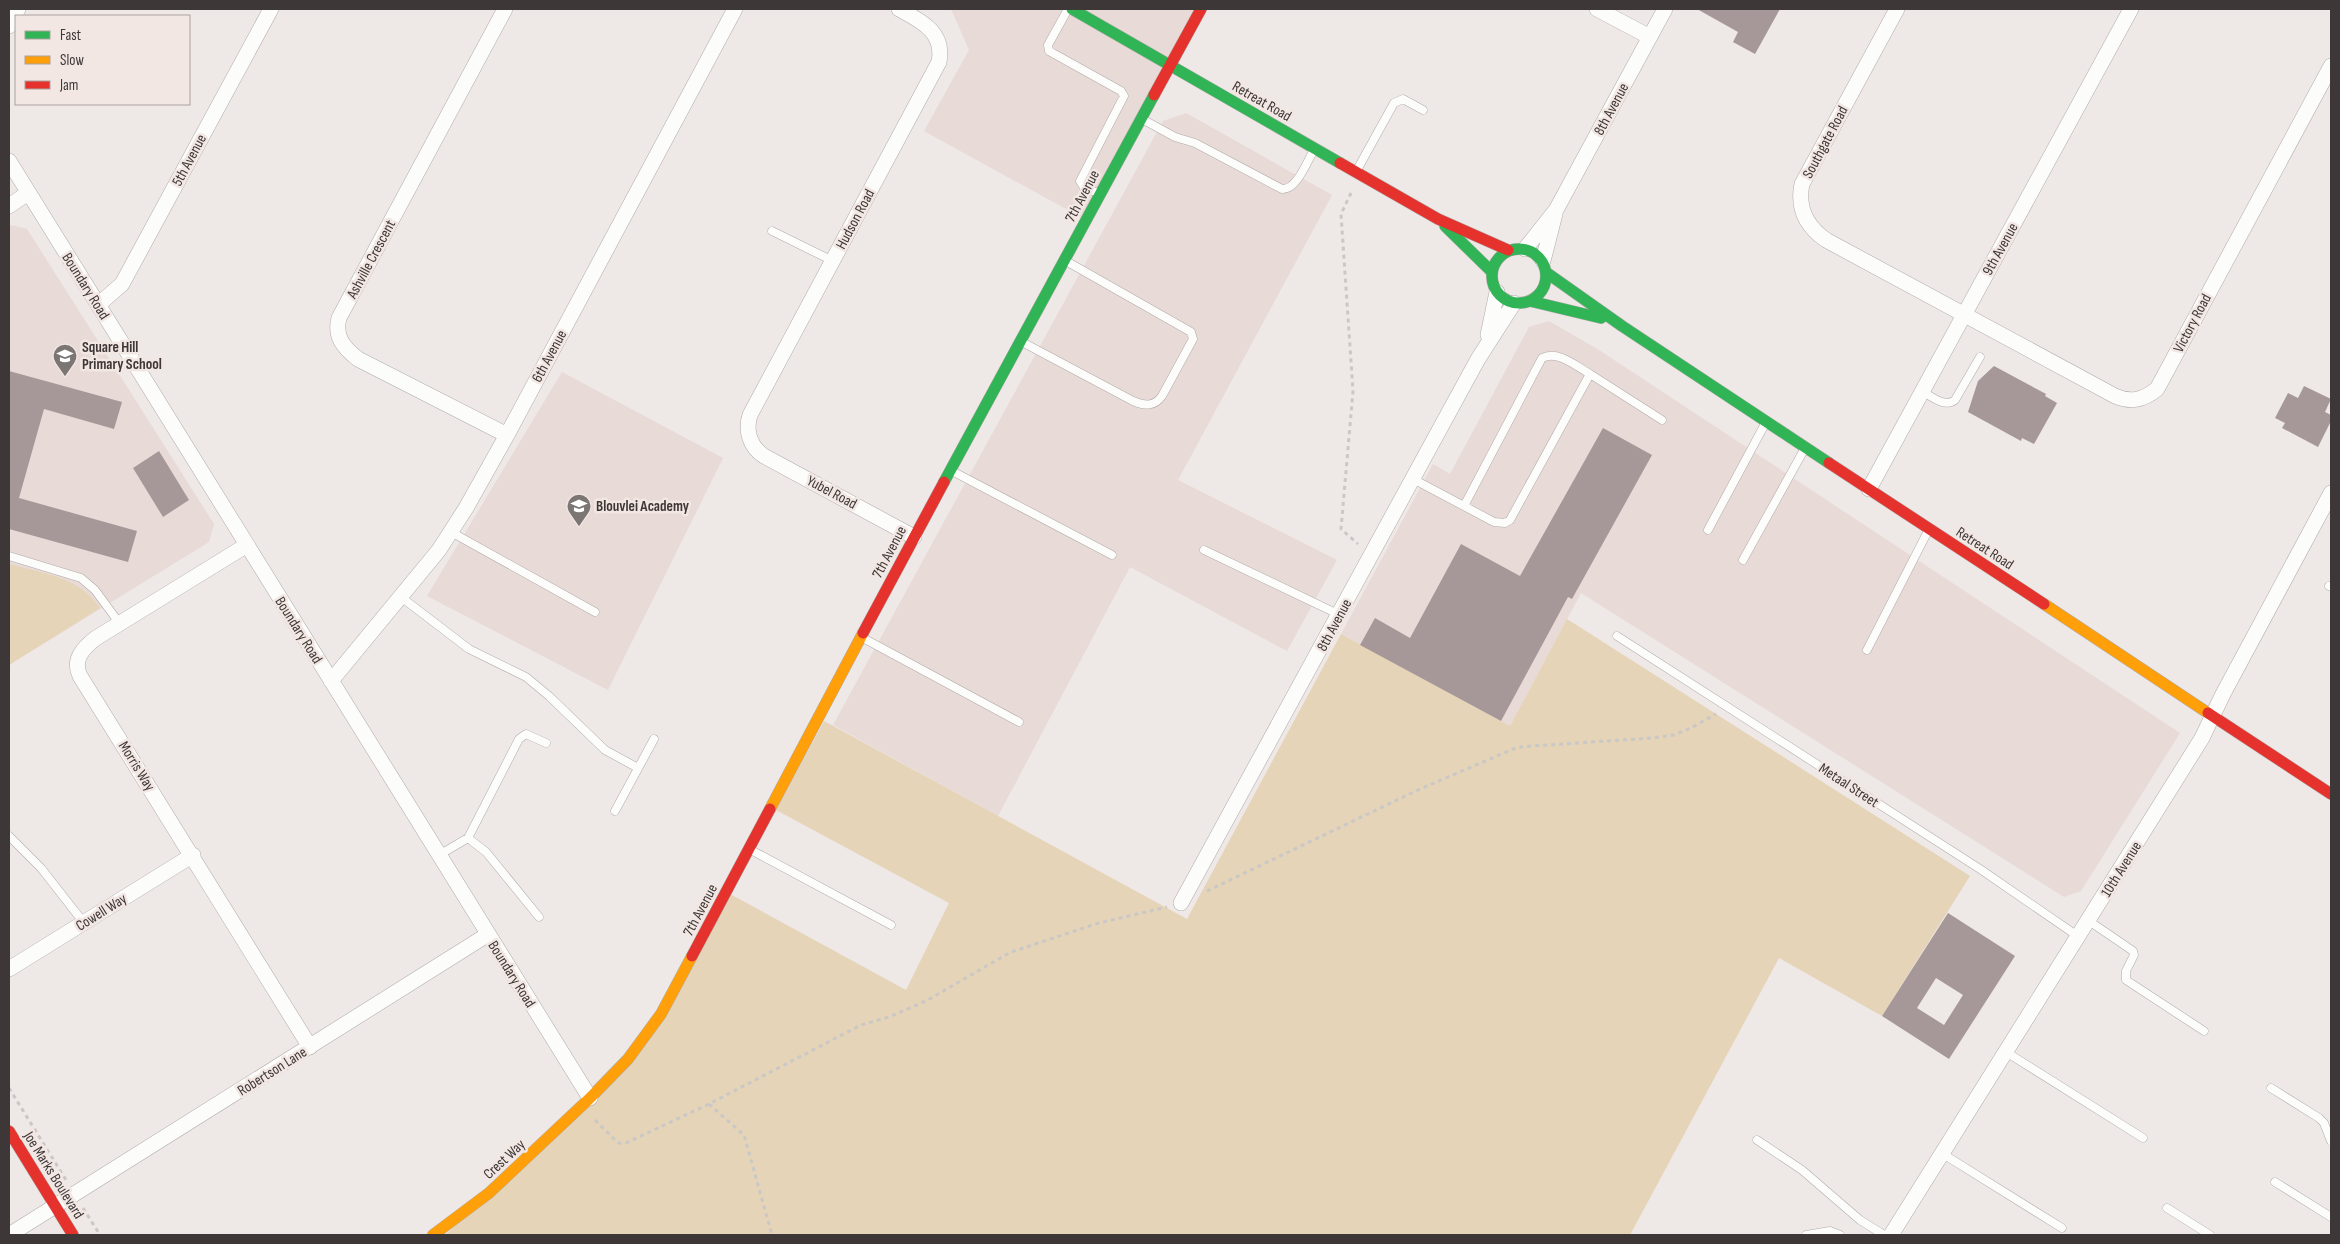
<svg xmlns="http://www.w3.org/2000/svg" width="2340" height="1244" font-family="'Sofia Sans Condensed',sans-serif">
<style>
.built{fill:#e8dad6}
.green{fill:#e5d4b7}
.building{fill:#a69898;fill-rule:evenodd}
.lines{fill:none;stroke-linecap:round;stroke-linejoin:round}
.lane-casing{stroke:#b0abaa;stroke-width:9}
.street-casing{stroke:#b0abaa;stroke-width:16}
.fast-casing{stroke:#b0abaa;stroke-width:12}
.slow-casing{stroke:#b0abaa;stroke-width:12}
.jam-casing{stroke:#b0abaa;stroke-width:12}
.path{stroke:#cac8c7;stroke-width:3;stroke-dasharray:4 4;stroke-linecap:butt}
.lane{stroke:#fcfcfb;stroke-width:8}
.street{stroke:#fcfcfb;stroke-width:15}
.fast{stroke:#30b455;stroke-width:11}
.slow{stroke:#ff9f0a;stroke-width:11}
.jam{stroke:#e5322d;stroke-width:11}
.labels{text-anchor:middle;stroke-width:5;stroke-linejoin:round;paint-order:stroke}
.street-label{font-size:15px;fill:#3d3837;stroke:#f2e7e3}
.poi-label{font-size:15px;font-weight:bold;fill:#3d3837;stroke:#f2e7e3;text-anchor:start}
</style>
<rect width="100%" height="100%" fill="#eee8e6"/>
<path class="built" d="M 951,9 L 1201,9 L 1086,220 L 924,131 L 969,50 Z
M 1186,113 L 1332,195 L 1178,480 L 1337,560 L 1287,651 L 1130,567 L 998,816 L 833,725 L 1163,121 Z
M 11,225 L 27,229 L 214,524 L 209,542 L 9,665 L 9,227 Z
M 1549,321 L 1599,350 L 2180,733 L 2081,891 L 2064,897 L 1581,593 L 1510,726 L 1341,634 L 1433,464 L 1450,474 L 1529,327 Z
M 562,372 L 723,458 L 608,690 L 427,596 Z"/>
<path class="green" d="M 9,564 C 44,574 79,576 100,608 L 9,665 Z
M 1567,619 L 1970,876 L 1882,1016 L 1779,958 L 1630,1235 L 445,1235 L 621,1072 L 730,894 L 906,990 L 949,903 L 776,810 L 824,721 L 1187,919 L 1341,634 L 1510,726 Z"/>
<path class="building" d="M 1697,9 L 1780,9 L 1755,54 L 1733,42 L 1738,32 Z
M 1994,366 L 2046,394 L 2045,396 L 2057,403 L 2034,444 L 2022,438 L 2021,441 L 1968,412 L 1978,381 Z
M 9,371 L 122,402 L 114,429 L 44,409 L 19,498 L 137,531 L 128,562 L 9,529 Z
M 2304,386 L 2331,399 L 2325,412 L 2331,415 L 2331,421 L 2318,447 L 2282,428 L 2285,423 L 2275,418 L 2288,393 L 2298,398 Z
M 1603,428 L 1652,455 L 1572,599 L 1568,597 L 1501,721 L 1360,645 L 1375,618 L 1410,638 L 1461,544 L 1520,576 Z
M 159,451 L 189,500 L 163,517 L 133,468 Z
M 1948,913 L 2015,956 L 1949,1059 L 1882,1016 ZM 1936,978 L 1963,995 L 1944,1025 L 1917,1008 Z"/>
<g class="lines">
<defs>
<path id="lane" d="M 1068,9 L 1048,45 L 1049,51 L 1121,91 L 1124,96 L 1080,181 L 1083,186 L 1099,194
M 1142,119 L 1175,137 L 1195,143 L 1282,189 C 1297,190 1307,161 1314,150
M 1357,170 L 1394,103 L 1403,99 L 1423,110
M 772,231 L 833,261
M 1022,342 L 1133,401 C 1145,406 1154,407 1162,396 L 1193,339 L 1191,332 L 1066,261
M 1590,374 L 1662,420
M 1922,391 C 1932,397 1945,408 1955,400 L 1980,357
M 952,471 L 1112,555
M 1413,479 L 1494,522 L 1505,523 L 1510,520 L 1590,374 C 1576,366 1558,350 1542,358 L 1464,506
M 1708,530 L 1766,422
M 451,532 L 595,612
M 1204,550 L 1340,615
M 9,556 L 81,578 L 95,590 L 120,624
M 1743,560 L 1805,448
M 2329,586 L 2331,587
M 401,597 L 469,649 L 526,677 L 549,696 L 605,750 L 638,768
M 1617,636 L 1980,869 L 2079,937
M 863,638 L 1019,722
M 1867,650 L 1928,531
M 615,811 L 654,739
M 9,836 L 41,868 L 84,923
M 751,850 L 891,925
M 439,855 L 468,838
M 539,917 L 486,852 L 468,838 L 519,739 L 526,734 L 546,743
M 2089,921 L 2133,951 L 2134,955 L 2126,971 L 2126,980 L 2204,1031
M 2006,1052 L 2143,1138
M 2271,1088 L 2319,1118 L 2324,1123 L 2331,1141
M 1757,1140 L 1802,1170 L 1860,1220 L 1884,1235
M 1943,1154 L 2062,1228
M 2275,1182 L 2331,1217
M 2167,1208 L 2210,1235
M 1806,1235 L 1830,1231 L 1840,1235"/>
<path id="street" d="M 505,9 L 339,318 C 334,337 344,348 358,359 L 507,435
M 899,9 C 921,21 945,32 939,62 L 750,415 C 745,431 750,447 764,456 L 914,537
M 1597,9 L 1650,37
M 1897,9 L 1802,184 C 1797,208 1806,226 1826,240 L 2115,396 C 2131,403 2143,400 2157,389 L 2331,66
M 9,26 L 18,9
M 9,161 L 590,1098
M 9,206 L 28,193
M 1525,249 L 1556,210 L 1665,9
M 1543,261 L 1555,214
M 98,305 L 122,284 L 271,9
M 1488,335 L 1497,292
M 1869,489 L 2131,9
M 247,545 L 96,638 C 83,648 72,660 80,676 L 310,1047
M 331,681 L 439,550 L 466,508 L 507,435 L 735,9
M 1181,903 L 1478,359 L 1514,303
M 9,969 L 193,855
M 9,1235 L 487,935
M 1891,1235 L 2202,738 L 2223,694 L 2331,493"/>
<path id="fast" d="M 1072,9 L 1340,163
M 1445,226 L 1492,272
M1492 276a27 27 0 1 1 54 0a27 27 0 1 1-54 0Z
M 1547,273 L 1622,326 L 1829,463
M 1530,301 L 1601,318
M 944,482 L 1154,95"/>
<path id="slow" d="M 2044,604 L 2208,713
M 770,809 L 863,633
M 433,1235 L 489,1193 L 590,1098 L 628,1059 L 661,1014 L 692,956"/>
<path id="jam" d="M 1154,95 L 1201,9
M 1340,163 L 1438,219 L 1508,250
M 1829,463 L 2044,604
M 863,633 L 944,482
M 2208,713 L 2331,794
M 692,956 L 770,809
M 9,1131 L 73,1235"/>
</defs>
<use href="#lane" class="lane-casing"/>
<use href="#street" class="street-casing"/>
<use href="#fast" class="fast-casing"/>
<use href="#slow" class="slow-casing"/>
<use href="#jam" class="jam-casing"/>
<path class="path" d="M 1351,193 L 1341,214 L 1353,391 L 1341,529 L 1358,544
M 1207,891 L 1420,789 L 1518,747 L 1652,738 L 1674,735 L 1691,728 L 1716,714
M 9,1088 L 66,1180
M 709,1104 L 744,1135 L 772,1235
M 595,1120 L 618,1143 L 626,1143 L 709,1104 L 861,1025 L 889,1017 L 926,1001 L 1011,952 L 1099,923 L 1167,907
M 83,1208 L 100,1235"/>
<use href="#lane" class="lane"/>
<use href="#street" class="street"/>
<use href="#fast" class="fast"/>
<use href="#slow" class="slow"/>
<use href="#jam" class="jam"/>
</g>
<defs>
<symbol id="school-pin" viewBox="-11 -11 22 30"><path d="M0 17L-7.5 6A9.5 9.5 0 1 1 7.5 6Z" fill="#7b7674" stroke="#f2e7e3"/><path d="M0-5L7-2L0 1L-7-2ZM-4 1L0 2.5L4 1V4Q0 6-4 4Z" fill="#fff"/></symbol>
</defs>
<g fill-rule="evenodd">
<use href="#school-pin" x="51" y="342" width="28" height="38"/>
<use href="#school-pin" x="565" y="492" width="28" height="38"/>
</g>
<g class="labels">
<g class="street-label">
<text transform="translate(1262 101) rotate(30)" y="5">Retreat Road</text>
<text transform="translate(1611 109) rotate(-62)" y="5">8th Avenue</text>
<text transform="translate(1825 142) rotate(-62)" y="5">Southgate Road</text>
<text transform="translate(189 160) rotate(-62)" y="5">5th Avenue</text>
<text transform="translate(1082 196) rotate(-62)" y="5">7th Avenue</text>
<text transform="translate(855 219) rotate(-62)" y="5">Hudson Road</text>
<text transform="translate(2000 249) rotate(-61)" y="5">9th Avenue</text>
<text transform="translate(371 259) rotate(-62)" y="5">Ashville Crescent</text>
<text transform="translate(86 286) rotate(58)" y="5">Boundary Road</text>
<text transform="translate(2192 323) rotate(-62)" y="5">Victory Road</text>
<text transform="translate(549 356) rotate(-62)" y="5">6th Avenue</text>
<text transform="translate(832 492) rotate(28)" y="5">Yubel Road</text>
<text transform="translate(1985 548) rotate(33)" y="5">Retreat Road</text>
<text transform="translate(889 552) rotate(-62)" y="5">7th Avenue</text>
<text transform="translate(1334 625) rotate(-62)" y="5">8th Avenue</text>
<text transform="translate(299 630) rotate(58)" y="5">Boundary Road</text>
<text transform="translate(137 766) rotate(58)" y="5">Morris Way</text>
<text transform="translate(1849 785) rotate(33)" y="5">Metaal Street</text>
<text transform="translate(2121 869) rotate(-58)" y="5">10th Avenue</text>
<text transform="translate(700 910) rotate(-62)" y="5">7th Avenue</text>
<text transform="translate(101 912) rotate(-32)" y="5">Cowell Way</text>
<text transform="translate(512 974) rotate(58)" y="5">Boundary Road</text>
<text transform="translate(272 1071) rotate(-32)" y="5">Robertson Lane</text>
<text transform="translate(504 1159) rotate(-43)" y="5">Crest Way</text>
<text transform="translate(54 1175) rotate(58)" y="5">Joe Marks Boulevard</text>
</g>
<g class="poi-label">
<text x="82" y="352">Square Hill<tspan x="82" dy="17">Primary School</tspan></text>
<text x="596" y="511">Blouvlei Academy</text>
</g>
</g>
<rect width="2340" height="1244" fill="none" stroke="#3d3837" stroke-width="20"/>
<rect x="15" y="15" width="175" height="90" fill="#f2e7e3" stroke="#aaa19e"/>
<rect x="25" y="31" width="25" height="8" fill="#30b455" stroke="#aaa19e"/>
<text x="60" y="40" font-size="15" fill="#3d3837">Fast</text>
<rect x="25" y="56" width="25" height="8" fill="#ff9f0a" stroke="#aaa19e"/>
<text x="60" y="65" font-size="15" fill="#3d3837">Slow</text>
<rect x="25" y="81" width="25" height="8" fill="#e5322d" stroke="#aaa19e"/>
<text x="60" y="90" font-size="15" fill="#3d3837">Jam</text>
</svg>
